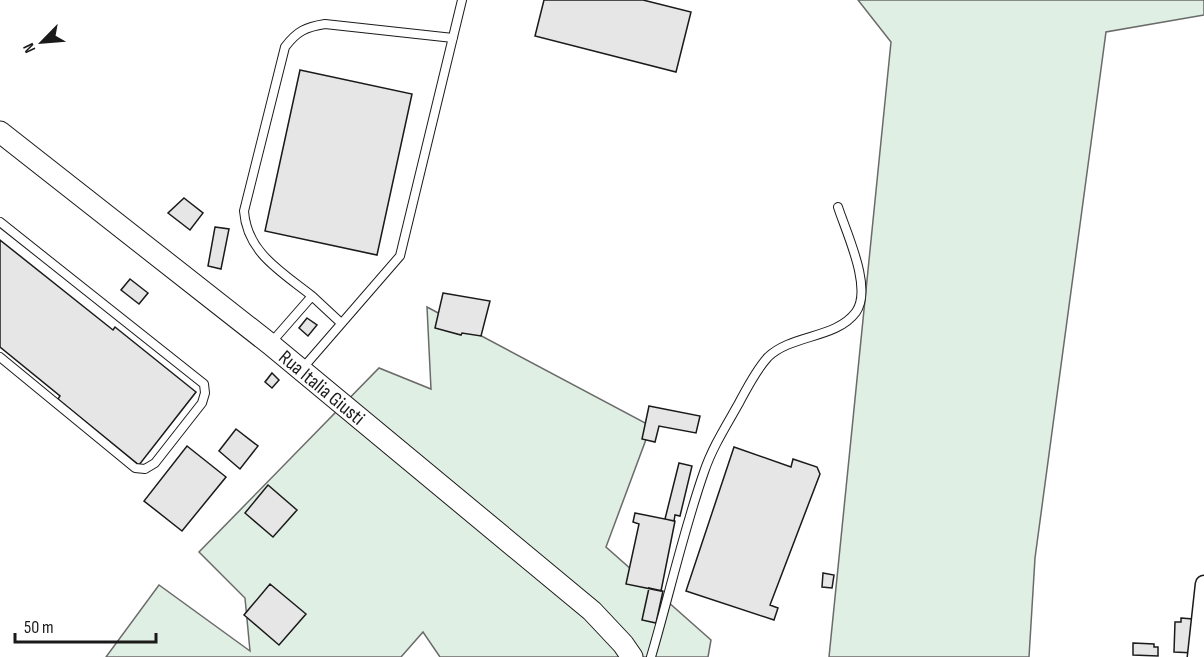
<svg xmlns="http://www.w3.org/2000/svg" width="1204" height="657" font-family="'Sofia Sans Condensed',sans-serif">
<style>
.green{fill:#e0efe3;stroke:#6a6a6a;stroke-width:1.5}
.building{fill:#e6e6e6;stroke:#1a1a1a;stroke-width:1.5}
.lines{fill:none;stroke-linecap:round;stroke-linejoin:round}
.service-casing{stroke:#1a1a1a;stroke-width:10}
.minor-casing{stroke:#1a1a1a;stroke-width:19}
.tertiary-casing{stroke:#1a1a1a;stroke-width:23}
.service{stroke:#fff;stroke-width:8}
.minor{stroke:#fff;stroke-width:16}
.tertiary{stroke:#fff;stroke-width:21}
.labels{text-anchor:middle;stroke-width:4.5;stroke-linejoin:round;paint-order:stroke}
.street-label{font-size:20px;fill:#1a1a1a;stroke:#fff}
</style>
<rect width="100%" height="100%" fill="#fff"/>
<path class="green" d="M 858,0 L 1204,0 L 1204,15 L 1106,32 L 1035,558 L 1029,657 L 829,657 L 891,42 Z
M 427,307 L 651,426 L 606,547 L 711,640 L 708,657 L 440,657 L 423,632 L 401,657 L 106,657 L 159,585 L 250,651 L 245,598 L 199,552 L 379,368 L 431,389 Z"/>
<path class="building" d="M 544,0 L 643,0 L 691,12 L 676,72 L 535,36 Z
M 300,70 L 412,94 L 377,255 L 265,231 Z
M 184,198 L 203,213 L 190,230 L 168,213 Z
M 215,227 L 229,229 L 221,269 L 208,266 Z
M 0,240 L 113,330 L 115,327 L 196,392 L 139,465 L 58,399 L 60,396 L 0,347 Z
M 130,279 L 148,293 L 139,304 L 121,290 Z
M 443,293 L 490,301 L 481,336 L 462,333 L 461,335 L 435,328 Z
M 307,318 L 317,325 L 308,336 L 299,328 Z
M 272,373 L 279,380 L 272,388 L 265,382 Z
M 649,406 L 700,416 L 696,433 L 659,426 L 655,442 L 642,439 Z
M 236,429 L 258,446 L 240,469 L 219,451 Z
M 187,446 L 226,477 L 182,531 L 144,501 Z
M 734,447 L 791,467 L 793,459 L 817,467 L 820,474 L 770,605 L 778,608 L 774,620 L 686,591 Z
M 679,463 L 692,466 L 680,516 L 675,515 L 674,521 L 665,519 Z
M 268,485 L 297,510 L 273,537 L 245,513 Z
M 635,513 L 675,521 L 661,591 L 626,584 L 639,524 L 633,522 Z
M 823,573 L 834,575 L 832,588 L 822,587 Z
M 270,584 L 306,614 L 279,645 L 244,615 Z
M 649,588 L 663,591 L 656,623 L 642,620 Z
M 1181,618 L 1193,619 L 1194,653 L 1174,652 L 1175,622 L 1181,622 Z
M 1133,643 L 1154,644 L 1154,647 L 1158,647 L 1158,656 L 1133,655 Z"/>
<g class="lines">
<defs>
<path id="service" d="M 0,222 L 204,384 L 205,393 L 202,403 L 155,463 L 145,469 L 135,468 L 0,357
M 312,296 L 341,323
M 270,344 L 312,296 C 282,272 247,253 244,211 L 285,47 C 297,31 306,27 325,24 L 453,38
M 302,369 L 400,256 L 462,0
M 651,657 C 669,596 683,532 704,472 C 712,448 726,426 739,403 C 747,388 756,370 768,357 C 792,334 836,339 856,312 C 873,288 846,232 838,207"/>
<path id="minor" d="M 1196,657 L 1204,584"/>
<g id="tertiary">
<path id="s1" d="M 0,132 L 270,344 L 592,611 L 623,644 L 632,657"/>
</g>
</defs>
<use href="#service" class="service-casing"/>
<use href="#minor" class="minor-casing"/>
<use href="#tertiary" class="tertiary-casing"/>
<use href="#service" class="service"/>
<use href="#minor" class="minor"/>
<use href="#tertiary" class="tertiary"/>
</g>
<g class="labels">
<g class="street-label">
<text dy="7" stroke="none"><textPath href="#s1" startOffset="411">Rua Italia Giusti</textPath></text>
</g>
</g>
<g transform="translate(42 42) rotate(245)" stroke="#ffffff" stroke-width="4.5" paint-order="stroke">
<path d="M0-4.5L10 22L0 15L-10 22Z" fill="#1a1a1a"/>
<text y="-9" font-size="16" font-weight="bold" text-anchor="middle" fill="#1a1a1a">N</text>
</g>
<path d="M15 633v9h141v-9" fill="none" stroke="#1a1a1a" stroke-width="3"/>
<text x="24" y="633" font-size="18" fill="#1a1a1a" stroke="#ffffff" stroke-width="4.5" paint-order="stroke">50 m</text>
</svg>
